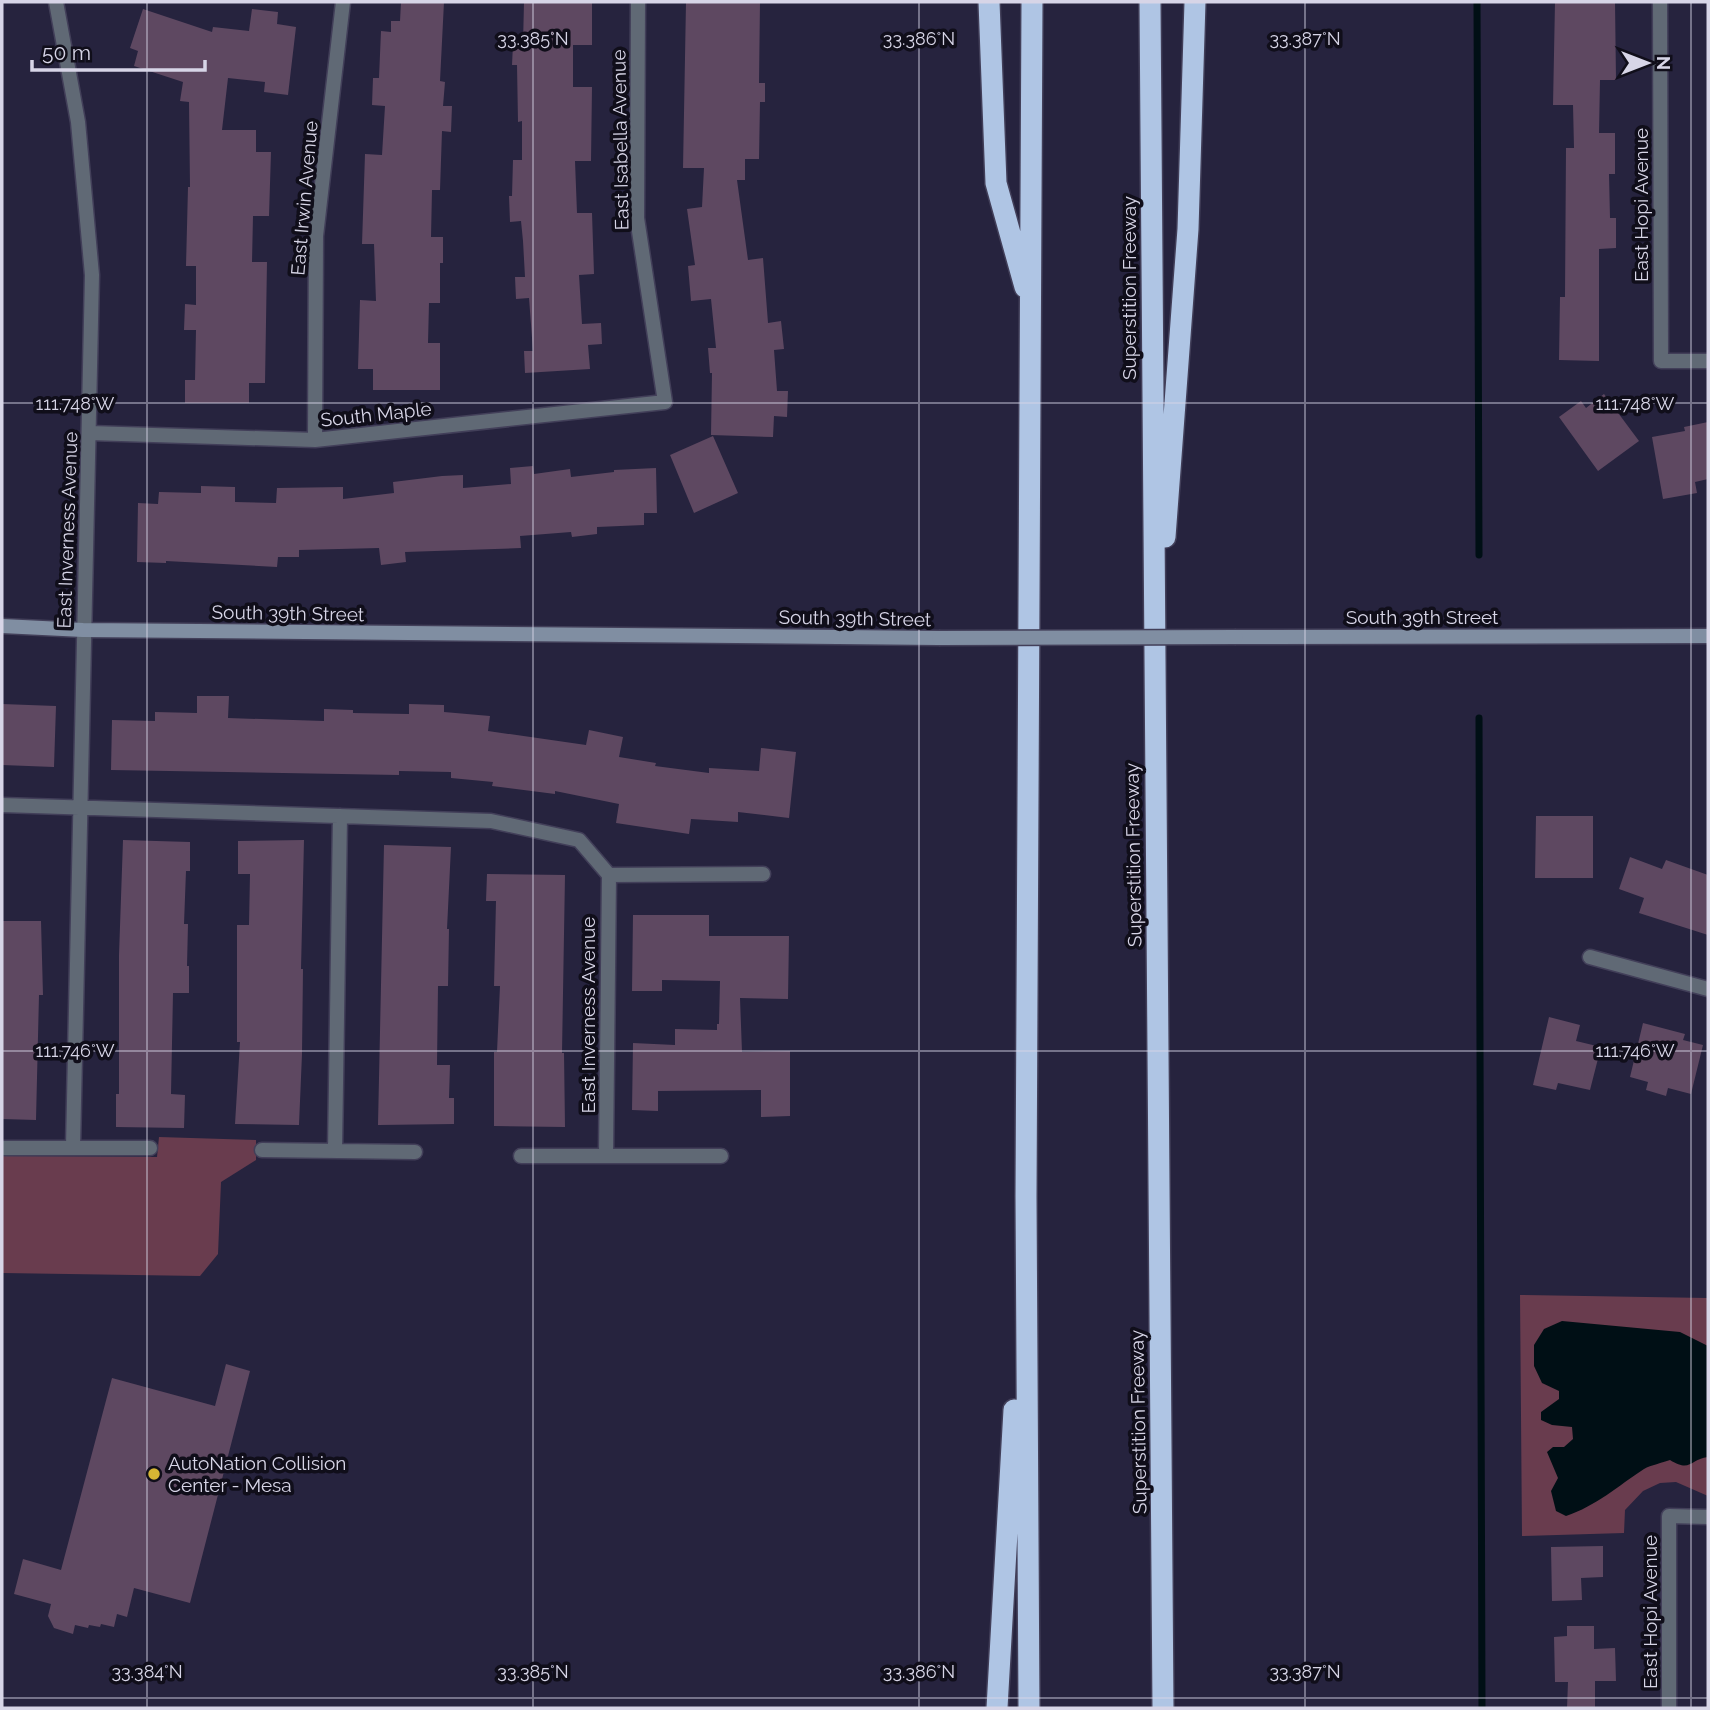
<svg xmlns="http://www.w3.org/2000/svg" width="1710" height="1710" font-family="Raleway,sans-serif">
<style>
.green{fill:#693c4e}
.water{fill:#000f15}
.lines{fill:none;stroke-linecap:round;stroke-linejoin:round}
.stream{stroke:#000f15;stroke-width:7}
.building{fill:#5e4861}
.street-casing{stroke:#423f59;stroke-width:17}
.secondary-casing{stroke:#423f59;stroke-width:17}
.highway-casing{stroke:#423f59;stroke-width:24}
.street{stroke:#606975;stroke-width:14}
.secondary{stroke:#808ea2;stroke-width:14}
.highway{stroke:#afc5e4;stroke-width:21}
.secondary-bridge-casing{stroke:#423f59;stroke-width:17;stroke-linecap:butt}
.secondary-bridge{stroke:#808ea2;stroke-width:14}
.ticks{fill:none;stroke:#d7d5e7;stroke-width:2;stroke-opacity:0.45}
.poi-dot{fill:#d6b534;stroke:#100e1a;stroke-width:2.5}
.labels{text-anchor:middle;stroke-width:7;stroke-linejoin:round;paint-order:stroke}
.street-label{font-size:19px;fill:#d7d5e7;stroke:#100e1a}
.poi-label{font-size:19px;fill:#d7d5e7;stroke:#100e1a;text-anchor:start}
.ticks-label{font-size:18px;text-anchor:middle;fill:#d7d5e7;stroke:#100e1a;stroke-width:7;stroke-linejoin:round;paint-order:stroke}
</style>
<rect width="100%" height="100%" fill="#26233e"/>
<path class="green" d="M 159,1137 L 256,1140 L 256,1160 L 221,1182 L 218,1254 L 200,1276 L 2,1273 L 2,1156 L 157,1157 Z
M 1520,1295 L 1708,1298 L 1708,1496 L 1676,1482 L 1660,1483 L 1643,1491 L 1625,1510 L 1624,1533 L 1522,1536 Z"/>
<path class="water" d="M 1562,1321 L 1680,1332 L 1708,1346 L 1708,1457 C 1690,1459 1691,1473 1670,1460 C 1662,1463 1651,1465 1644,1469 C 1618,1486 1596,1506 1566,1516 L 1556,1511 L 1551,1491 L 1558,1478 L 1547,1452 L 1553,1447 L 1564,1447 L 1573,1439 L 1572,1427 L 1552,1425 L 1541,1420 L 1541,1412 L 1559,1399 L 1559,1391 L 1542,1383 L 1534,1366 L 1534,1345 L 1544,1329 Z"/>
<g class="lines">
<path class="stream" d="M 1477,2 L 1479,555
M 1479,718 L 1482,1708"/>
</g>
<path class="building" d="M 401,2 L 444,2 L 440,81 L 445,82 L 443,106 L 452,106 L 451,132 L 442,131 L 440,190 L 432,190 L 431,237 L 443,237 L 443,263 L 440,263 L 440,303 L 429,303 L 428,343 L 440,343 L 440,390 L 373,390 L 373,369 L 358,369 L 360,300 L 376,301 L 374,244 L 362,244 L 365,154 L 382,155 L 385,106 L 372,105 L 373,78 L 379,78 L 381,31 L 391,32 L 391,21 L 400,21 Z
M 524,2 L 592,2 L 592,45 L 573,45 L 573,87 L 592,87 L 591,161 L 575,161 L 577,213 L 592,213 L 594,274 L 579,275 L 582,324 L 601,323 L 602,344 L 588,345 L 590,369 L 525,373 L 524,351 L 533,351 L 529,298 L 516,299 L 515,277 L 525,277 L 523,241 L 521,221 L 510,222 L 509,196 L 512,196 L 513,160 L 522,160 L 522,121 L 518,122 L 517,65 L 512,65 L 513,44 L 523,44 Z
M 686,2 L 760,2 L 759,83 L 765,83 L 765,102 L 760,102 L 759,159 L 745,159 L 745,180 L 737,180 L 748,260 L 763,258 L 768,323 L 781,321 L 784,349 L 774,350 L 777,391 L 788,391 L 787,417 L 774,416 L 773,437 L 711,435 L 712,373 L 710,373 L 708,348 L 716,348 L 711,299 L 691,301 L 688,266 L 695,265 L 687,209 L 702,207 L 704,168 L 683,168 Z
M 1555,2 L 1615,2 L 1616,80 L 1600,80 L 1599,133 L 1615,133 L 1615,174 L 1609,174 L 1610,218 L 1616,218 L 1616,248 L 1599,249 L 1599,361 L 1559,360 L 1560,297 L 1565,297 L 1566,148 L 1574,148 L 1573,105 L 1553,105 Z
M 143,9 L 212,32 L 213,27 L 249,31 L 252,9 L 278,12 L 277,24 L 296,27 L 288,95 L 264,92 L 265,82 L 228,78 L 222,130 L 256,130 L 256,152 L 271,152 L 269,216 L 253,216 L 252,262 L 267,262 L 265,383 L 249,383 L 249,403 L 185,403 L 185,380 L 195,380 L 196,330 L 184,330 L 185,304 L 196,305 L 196,266 L 186,266 L 188,187 L 190,187 L 189,102 L 180,101 L 183,82 L 134,66 L 138,51 L 130,48 Z
M 1604,394 L 1639,441 L 1598,471 L 1559,417 L 1581,401 L 1586,408 Z
M 1708,422 L 1708,479 L 1695,482 L 1697,493 L 1663,499 L 1652,437 L 1685,431 L 1684,427 Z
M 713,436 L 738,493 L 694,513 L 670,455 Z
M 533,466 L 534,474 L 570,469 L 571,477 L 614,472 L 614,470 L 656,468 L 657,513 L 644,513 L 644,525 L 597,527 L 597,534 L 572,537 L 571,532 L 520,536 L 521,548 L 405,552 L 406,562 L 381,565 L 379,548 L 299,550 L 299,557 L 278,557 L 277,567 L 166,561 L 166,563 L 137,562 L 138,503 L 158,504 L 159,492 L 201,493 L 201,486 L 235,487 L 235,502 L 276,503 L 277,488 L 343,487 L 343,499 L 394,493 L 393,482 L 442,476 L 463,475 L 463,488 L 511,484 L 510,468 Z
M 197,696 L 229,696 L 228,718 L 324,721 L 324,709 L 353,710 L 353,713 L 409,714 L 409,704 L 444,705 L 444,712 L 490,716 L 488,731 L 586,745 L 589,730 L 623,737 L 619,757 L 656,763 L 655,766 L 709,773 L 709,768 L 759,771 L 761,748 L 796,752 L 789,818 L 738,812 L 738,822 L 691,819 L 689,834 L 616,823 L 619,804 L 555,791 L 555,794 L 492,786 L 493,782 L 451,778 L 451,772 L 399,771 L 399,775 L 111,770 L 112,720 L 155,721 L 155,712 L 197,713 Z
M 2,704 L 56,706 L 54,767 L 2,765 Z
M 1536,816 L 1593,816 L 1593,878 L 1535,878 Z
M 123,840 L 190,842 L 190,871 L 186,871 L 184,924 L 188,924 L 187,966 L 189,966 L 189,993 L 173,993 L 171,1094 L 185,1095 L 184,1128 L 116,1127 L 116,1094 L 119,1094 L 119,955 Z
M 304,840 L 301,969 L 303,969 L 302,1054 L 299,1125 L 235,1124 L 240,1042 L 237,1042 L 237,925 L 249,925 L 250,874 L 238,874 L 238,841 Z
M 384,845 L 451,847 L 447,929 L 449,929 L 448,986 L 438,986 L 437,1065 L 450,1065 L 449,1098 L 454,1098 L 454,1124 L 378,1125 Z
M 1630,857 L 1662,869 L 1666,860 L 1708,875 L 1708,935 L 1639,913 L 1644,898 L 1619,889 Z
M 487,874 L 565,875 L 562,1053 L 564,1053 L 565,1127 L 494,1126 L 494,1052 L 497,1052 L 500,986 L 494,986 L 496,901 L 486,901 Z
M 633,915 L 709,915 L 709,936 L 789,936 L 788,999 L 740,998 L 742,1052 L 790,1051 L 790,1116 L 761,1117 L 761,1090 L 658,1091 L 658,1111 L 632,1110 L 633,1043 L 675,1045 L 675,1029 L 717,1030 L 717,1024 L 719,1024 L 720,981 L 662,980 L 662,991 L 632,991 Z
M 2,921 L 41,921 L 43,995 L 39,995 L 36,1120 L 2,1119 Z
M 1549,1017 L 1580,1025 L 1576,1041 L 1601,1047 L 1590,1090 L 1558,1083 L 1556,1090 L 1533,1085 Z
M 1643,1023 L 1685,1034 L 1683,1040 L 1703,1045 L 1691,1094 L 1668,1088 L 1666,1096 L 1646,1090 L 1648,1082 L 1630,1077 Z
M 226,1364 L 250,1371 L 190,1603 L 134,1588 L 127,1617 L 117,1614 L 114,1627 L 101,1624 L 100,1627 L 89,1625 L 88,1628 L 75,1625 L 73,1634 L 54,1628 L 48,1616 L 51,1604 L 14,1594 L 23,1559 L 61,1570 L 112,1378 L 215,1406 Z
M 1603,1546 L 1603,1577 L 1581,1578 L 1582,1600 L 1552,1601 L 1551,1547 Z
M 1567,1626 L 1594,1626 L 1594,1649 L 1615,1648 L 1616,1681 L 1595,1681 L 1595,1708 L 1567,1708 L 1568,1682 L 1555,1682 L 1554,1637 L 1567,1636 Z"/>
<g class="lines">
<defs>
<path id="street" d="M 56,2 L 78,122 L 92,275 L 73,1147
M 1660,2 L 1661,361 L 1708,361
M 90,433 L 315,440 L 665,402 L 637,218 L 638,2
M 315,440 L 316,236 L 343,2
M 2,805 L 491,821 L 579,840 L 609,875 L 606,1155
M 609,875 L 763,874
M 1590,957 L 1708,989
M 4,1148 L 150,1148
M 262,1150 L 415,1152
M 335,1151 L 340,816
M 521,1156 L 721,1156
M 1669,1708 L 1669,1516 L 1708,1517"/>
<path id="secondary" d="M 2,626 L 83,630 L 939,638
M 1236,637 L 1708,636"/>
<path id="highway" d="M 989,2 L 996,183 L 1025,287
M 1150,2 L 1163,1708
M 1165,537 L 1188,229 L 1195,2
M 997,1708 L 1014,1410
M 1029,1708 L 1026,1196 L 1032,2"/>
</defs>
<use href="#street" class="street-casing"/>
<use href="#secondary" class="secondary-casing"/>
<use href="#highway" class="highway-casing"/>
<use href="#street" class="street"/>
<use href="#secondary" class="secondary"/>
<use href="#highway" class="highway"/>
<defs>
<path id="secondary-bridge" d="M 939,638 L 1236,637"/>
</defs>
<use href="#secondary-bridge" class="secondary-bridge-casing"/>
<use href="#secondary-bridge" class="secondary-bridge"/>
</g>
<path class="ticks" d="M 147,2 L 147,1708M 533,2 L 533,1708M 919,2 L 919,1708M 1305,2 L 1305,1708M 1691,2 L 1691,1708M 2,403 L 1708,403M 2,1051 L 1708,1051M 2,1698 L 1708,1698"/>
<circle class="poi-dot" cx="154" cy="1474" r="7"/>
<g class="labels">
<g class="street-label">
<text transform="translate(620 140) rotate(-91)" y="7">East Isabella Avenue</text>
<text transform="translate(304 198) rotate(-85)" y="7">East Irwin Avenue</text>
<text transform="translate(1641 205) rotate(-90)" y="7">East Hopi Avenue</text>
<text transform="translate(1129 288) rotate(-90)" y="7">Superstition Freeway</text>
<text transform="translate(376 414) rotate(-6)" y="7">South Maple</text>
<text transform="translate(67 530) rotate(-88)" y="7">East Inverness Avenue</text>
<text transform="translate(288 613) rotate(1)" y="7">South 39th Street</text>
<text x="1422" y="624">South 39th Street</text>
<text transform="translate(855 618) rotate(1)" y="7">South 39th Street</text>
<text transform="translate(1133 855) rotate(-91)" y="7">Superstition Freeway</text>
<text transform="translate(588 1015) rotate(-90)" y="7">East Inverness Avenue</text>
<text transform="translate(1138 1422) rotate(-91)" y="7">Superstition Freeway</text>
<text transform="translate(1650 1612) rotate(-90)" y="7">East Hopi Avenue</text>
</g>
<g class="poi-label">
<text x="168" y="1470">AutoNation Collision<tspan x="168" dy="22">Center - Mesa</tspan></text>
</g>
</g>
<g class="ticks-label">
<text x="533" y="45">33.385°N</text>
<text x="919" y="45">33.386°N</text>
<text x="1305" y="45">33.387°N</text>
<text x="1635" y="410">111.748°W</text>
<text x="75" y="410">111.748°W</text>
<text x="1635" y="1057">111.746°W</text>
<text x="75" y="1057">111.746°W</text>
<text x="147" y="1678">33.384°N</text>
<text x="533" y="1678">33.385°N</text>
<text x="919" y="1678">33.386°N</text>
<text x="1305" y="1678">33.387°N</text>
</g>
<rect width="1710" height="1710" fill="none" stroke="#d7d5e7" stroke-width="7"/>
<g transform="translate(1647 63) rotate(90)" stroke="#100e1a" stroke-width="5" paint-order="stroke">
<path d="M0-5L12 26L0 18L-12 26Z" fill="#d7d5e7"/>
<text y="-10" font-size="19" font-weight="bold" text-anchor="middle" fill="#d7d5e7">N</text>
</g>
<path d="M32 60v10h173v-10" fill="none" stroke="#d7d5e7" stroke-width="3.5"/>
<text x="42" y="60" font-size="21" fill="#d7d5e7" stroke="#100e1a" stroke-width="5" paint-order="stroke">50 m</text>
</svg>
